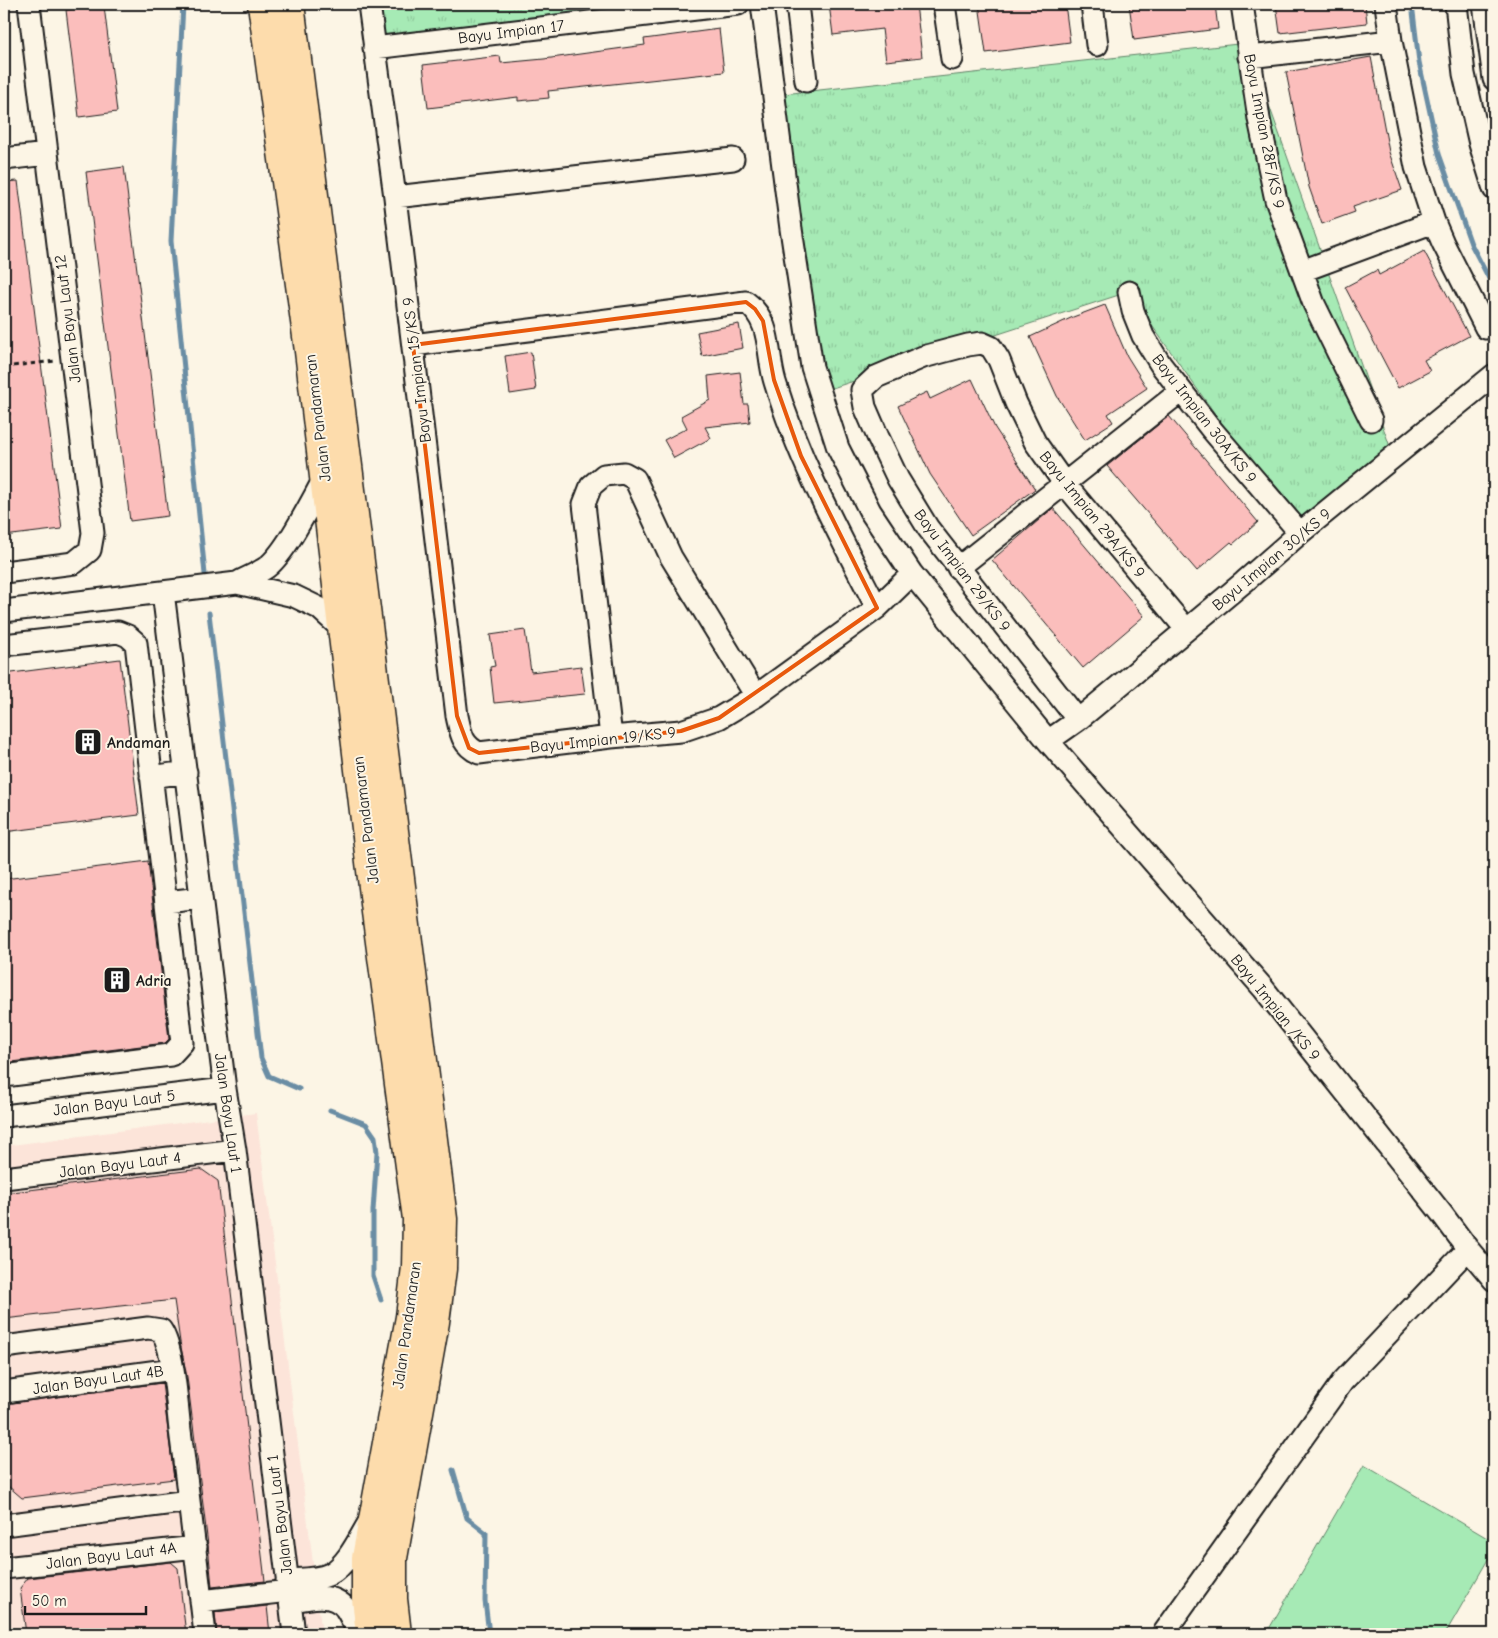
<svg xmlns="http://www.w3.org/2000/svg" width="1498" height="1638" font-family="'Comic Neue',sans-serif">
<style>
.built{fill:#fce4d9}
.park{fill:url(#park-tufts);stroke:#618368}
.pitch{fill:#a6eab5;stroke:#618368}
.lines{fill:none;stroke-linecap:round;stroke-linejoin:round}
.stream{stroke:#6b8da4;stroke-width:5}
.building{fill:#fbbebc;stroke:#1c1c1c}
.minor-casing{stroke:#1c1c1c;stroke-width:25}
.major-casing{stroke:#1c1c1c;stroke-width:31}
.path{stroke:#1c1c1c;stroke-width:3;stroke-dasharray:5 4;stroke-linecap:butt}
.minor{stroke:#fcf5e5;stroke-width:21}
.major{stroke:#fddcac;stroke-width:28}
.marked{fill:none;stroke:#e8590c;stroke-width:4;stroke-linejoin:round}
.labels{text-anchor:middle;stroke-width:4;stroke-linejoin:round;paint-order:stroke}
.street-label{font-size:16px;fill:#1c1c1c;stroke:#fcf5e5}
.poi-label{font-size:16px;font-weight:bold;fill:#1c1c1c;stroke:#fcf5e5;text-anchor:start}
</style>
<defs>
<pattern id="park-tufts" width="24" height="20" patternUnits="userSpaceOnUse" patternTransform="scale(1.25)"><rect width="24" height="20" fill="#a6eab5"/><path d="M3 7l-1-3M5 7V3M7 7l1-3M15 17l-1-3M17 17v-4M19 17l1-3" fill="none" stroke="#8ec89b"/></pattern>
</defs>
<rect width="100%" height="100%" fill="#fcf5e5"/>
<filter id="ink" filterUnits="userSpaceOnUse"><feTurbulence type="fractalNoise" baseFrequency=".02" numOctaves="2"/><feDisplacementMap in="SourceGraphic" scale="10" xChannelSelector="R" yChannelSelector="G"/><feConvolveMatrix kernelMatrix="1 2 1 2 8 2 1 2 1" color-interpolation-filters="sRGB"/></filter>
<g filter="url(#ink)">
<path class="built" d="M 256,1113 L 322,1634 L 4,1634 L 4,1146 Z"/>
<path class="park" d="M 369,4 L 738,4 L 374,48 Z
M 1247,43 L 1394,458 L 1300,533 L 1128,292 L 820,392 L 774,95 Z"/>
<path class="pitch" d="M 1364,1465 L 1494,1542 L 1494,1549 L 1445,1634 L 1266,1634 Z"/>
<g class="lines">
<path class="stream" d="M 183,4 L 171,241 L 205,574
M 1412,4 L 1419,62 L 1439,154 L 1471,244 L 1494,288
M 209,613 L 261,1058 L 269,1076 L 299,1089
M 330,1110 L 366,1124 L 375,1137 L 377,1152 L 373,1211 L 373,1276 L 381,1300
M 453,1470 L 467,1518 L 486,1533 L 485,1601 L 489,1634"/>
</g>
<path class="building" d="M 829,4 L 916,4 L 922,57 L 886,61 L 882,29 L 833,35 Z
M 979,4 L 1065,4 L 1070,42 L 986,53 Z
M 1129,4 L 1215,4 L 1218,29 L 1134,40 Z
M 1276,4 L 1365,4 L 1367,23 L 1280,33 Z
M 104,6 L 117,112 L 79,117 L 66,10 Z
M 719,29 L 724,72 L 548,91 L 549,98 L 518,101 L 518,97 L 428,108 L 423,65 L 500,56 L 501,63 L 544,59 L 645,45 L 644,39 Z
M 1371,57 L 1389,152 L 1402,190 L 1353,207 L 1355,212 L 1322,224 L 1309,187 L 1286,72 Z
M 124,167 L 168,516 L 130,521 L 86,172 Z
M 18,181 L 62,529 L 4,536 L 4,416 L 10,415 L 4,361 L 4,182 Z
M 1424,251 L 1469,336 L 1424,360 L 1430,371 L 1398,388 L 1345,287 L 1377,270 L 1379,275 Z
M 1105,305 L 1127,356 L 1147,388 L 1108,414 L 1113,422 L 1085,440 L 1057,396 L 1030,337 L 1073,317 Z
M 739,324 L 743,348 L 702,356 L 697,332 Z
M 531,352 L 536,390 L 510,394 L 505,356 Z
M 740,372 L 744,404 L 748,404 L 750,422 L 705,427 L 711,438 L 674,458 L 664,440 L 687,428 L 681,416 L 710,400 L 708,376 Z
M 972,379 L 995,428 L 1035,489 L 971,535 L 930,474 L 898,406 L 927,392 L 930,399 Z
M 1169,416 L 1258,522 L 1233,544 L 1231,542 L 1197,571 L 1107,466 Z
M 1053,508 L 1144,616 L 1083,668 L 992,560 Z
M 525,630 L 531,672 L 581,666 L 585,694 L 494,703 L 490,667 L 495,666 L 490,635 Z
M 120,659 L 139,815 L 4,832 L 4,674 Z
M 148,861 L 169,1039 L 165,1043 L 4,1063 L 4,879 Z
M 201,1169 L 218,1181 L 265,1581 L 212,1587 L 208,1545 L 187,1377 L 180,1342 L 174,1300 L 4,1319 L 4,1193 Z
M 162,1383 L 174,1479 L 22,1498 L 8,1486 L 4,1448 L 4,1404 Z
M 171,1562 L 178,1568 L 186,1634 L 26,1634 L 20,1588 L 28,1578 Z
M 267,1606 L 270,1634 L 217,1634 L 215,1612 Z"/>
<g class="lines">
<defs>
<path id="minor" d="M 369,4 L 395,197 L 457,716 C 461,734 462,745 479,753 L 611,737 L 681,731 L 719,718 L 756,696 L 877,608 L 912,574
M 762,4 L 791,229 L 812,367 L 838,448 L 870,511 L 912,574 L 1048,741 L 1263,988 L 1442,1214 L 1468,1249 L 1494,1280
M 797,4 L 806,81
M 944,4 L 952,59
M 1092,4 L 1097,45
M 1242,4 L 1259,119 L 1276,200 L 1314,304 L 1371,420
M 1386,4 L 1391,41 L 1416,167 L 1434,222 L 1443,243 L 1486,328
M 1456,4 L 1464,74 L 1480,144 L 1494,189
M 1484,4 L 1494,79
M 374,48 L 738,4
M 1249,57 L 1391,41
M 4,159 L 47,154
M 395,197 L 733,159
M 1302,271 L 1434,222
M 1129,292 L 1133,311 L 1143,336 L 1161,365 L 1212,430 L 1300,533
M 413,345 L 746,302 C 773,323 766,352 775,382 C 799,461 839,534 877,608
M 958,568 L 1181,391
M 4,572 L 74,563 L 90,550 L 93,533 L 29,4
M 237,583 C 246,578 259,573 267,567 C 287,551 311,502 324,479
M 163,592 L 225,1089 L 235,1150 L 294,1634
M 4,611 L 237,583 L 294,596 L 319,608 L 342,629
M 4,645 L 118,632 L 128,636 L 136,643 L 182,1043 L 171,1055 L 162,1056 L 4,1076
M 1078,720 L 928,528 L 898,479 L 878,437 L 865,407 L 862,390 L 876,377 L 923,357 L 968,345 L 982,343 L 991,347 L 999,360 L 1016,403 L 1035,442 L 1064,483 L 1186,629
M 611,737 L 584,504 L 591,486 L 604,475 L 624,473 L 635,479 L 671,557 L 756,696
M 1048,741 L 1078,720 L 1244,582 L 1300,533 L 1494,375
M 151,777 L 186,772
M 166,902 L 201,898
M 4,1116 L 225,1089
M 4,1178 L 235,1150
M 4,1347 L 148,1328 L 161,1330 C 174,1349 177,1406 180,1430 C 189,1498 197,1566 205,1634
M 4,1392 L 173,1369
M 4,1525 L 189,1501
M 4,1568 L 196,1547
M 287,1580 C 301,1579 318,1580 330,1574 C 347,1565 359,1539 368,1524
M 201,1601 L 289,1591
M 290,1602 C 308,1598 333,1591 346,1609 C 351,1617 355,1626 359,1634
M 1163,1634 L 1343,1381 L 1468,1249"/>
<path id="major" d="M 262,4 L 309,351 L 376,912 L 417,1219 L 416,1267 L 410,1317 L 366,1558 L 366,1598 L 370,1634
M 290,4 C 342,409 390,814 443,1219 L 442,1269 L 435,1322 L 393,1558 L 393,1599 L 397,1634"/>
</defs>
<use href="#minor" class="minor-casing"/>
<use href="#major" class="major-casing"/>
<path class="path" d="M 4,367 L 55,361"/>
<use href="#minor" class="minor"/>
<use href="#major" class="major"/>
</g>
</g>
<path class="marked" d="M 746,302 L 755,309 L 763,321 L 774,380 L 801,456 L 877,608 L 719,718 L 681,731 L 479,753 L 469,748 L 457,716 L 413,345 Z"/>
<defs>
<symbol id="building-square" viewBox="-11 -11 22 22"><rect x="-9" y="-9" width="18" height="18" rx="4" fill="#1c1c1c" stroke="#fcf5e5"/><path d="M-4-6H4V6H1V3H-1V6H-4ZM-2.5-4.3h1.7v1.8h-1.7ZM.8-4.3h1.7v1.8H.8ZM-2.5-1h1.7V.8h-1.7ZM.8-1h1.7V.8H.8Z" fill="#fff"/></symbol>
</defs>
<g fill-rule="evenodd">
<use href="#building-square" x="72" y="726" width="32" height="32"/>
<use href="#building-square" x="101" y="964" width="32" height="32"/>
</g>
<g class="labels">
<g class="street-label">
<text transform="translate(511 31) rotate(-7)" y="6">Bayu Impian 17</text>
<text transform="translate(1265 131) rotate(79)" y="6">Bayu Impian 28F/KS 9</text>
<text transform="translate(67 319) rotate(-97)" y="6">Jalan Bayu Laut 12</text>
<text transform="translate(416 370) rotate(-97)" y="6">Bayu Impian 15/KS 9</text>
<text transform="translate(317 418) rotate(-97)" y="6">Jalan Pandamaran</text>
<text transform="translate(1205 418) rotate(52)" y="6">Bayu Impian 30A/KS 9</text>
<text transform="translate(1093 514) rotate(51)" y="6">Bayu Impian 29A/KS 9</text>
<text transform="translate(1271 559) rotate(-40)" y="6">Bayu Impian 30/KS 9</text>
<text transform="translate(963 570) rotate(53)" y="6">Bayu Impian 29/KS 9</text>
<text transform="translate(603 739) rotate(-6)" y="6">Bayu Impian 19/KS 9</text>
<text transform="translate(365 820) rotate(-97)" y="6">Jalan Pandamaran</text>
<text transform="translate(1276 1007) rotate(51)" y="6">Bayu Impian /KS 9</text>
<text transform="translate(114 1102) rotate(-7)" y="6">Jalan Bayu Laut 5</text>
<text transform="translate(229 1113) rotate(82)" y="6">Jalan Bayu Laut 1</text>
<text transform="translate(120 1164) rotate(-7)" y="6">Jalan Bayu Laut 4</text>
<text transform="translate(406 1325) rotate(-82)" y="6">Jalan Pandamaran</text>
<text transform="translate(98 1379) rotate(-8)" y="6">Jalan Bayu Laut 4B</text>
<text transform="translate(279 1515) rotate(-97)" y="6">Jalan Bayu Laut 1</text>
<text transform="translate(111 1555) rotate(-7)" y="6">Jalan Bayu Laut 4A</text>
</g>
<g class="poi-label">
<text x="107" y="748">Andaman</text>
<text x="136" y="986">Adria</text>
</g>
</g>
<rect width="1498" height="1638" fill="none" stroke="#fcf5e5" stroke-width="20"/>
<rect x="10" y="10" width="1478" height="1618" fill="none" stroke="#1c1c1c" stroke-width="2" filter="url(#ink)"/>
<path d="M25 1606v8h121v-8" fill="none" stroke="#1c1c1c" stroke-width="2.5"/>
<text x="32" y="1606" font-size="15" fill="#1c1c1c" stroke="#fcf5e5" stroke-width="4" paint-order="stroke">50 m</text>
</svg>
